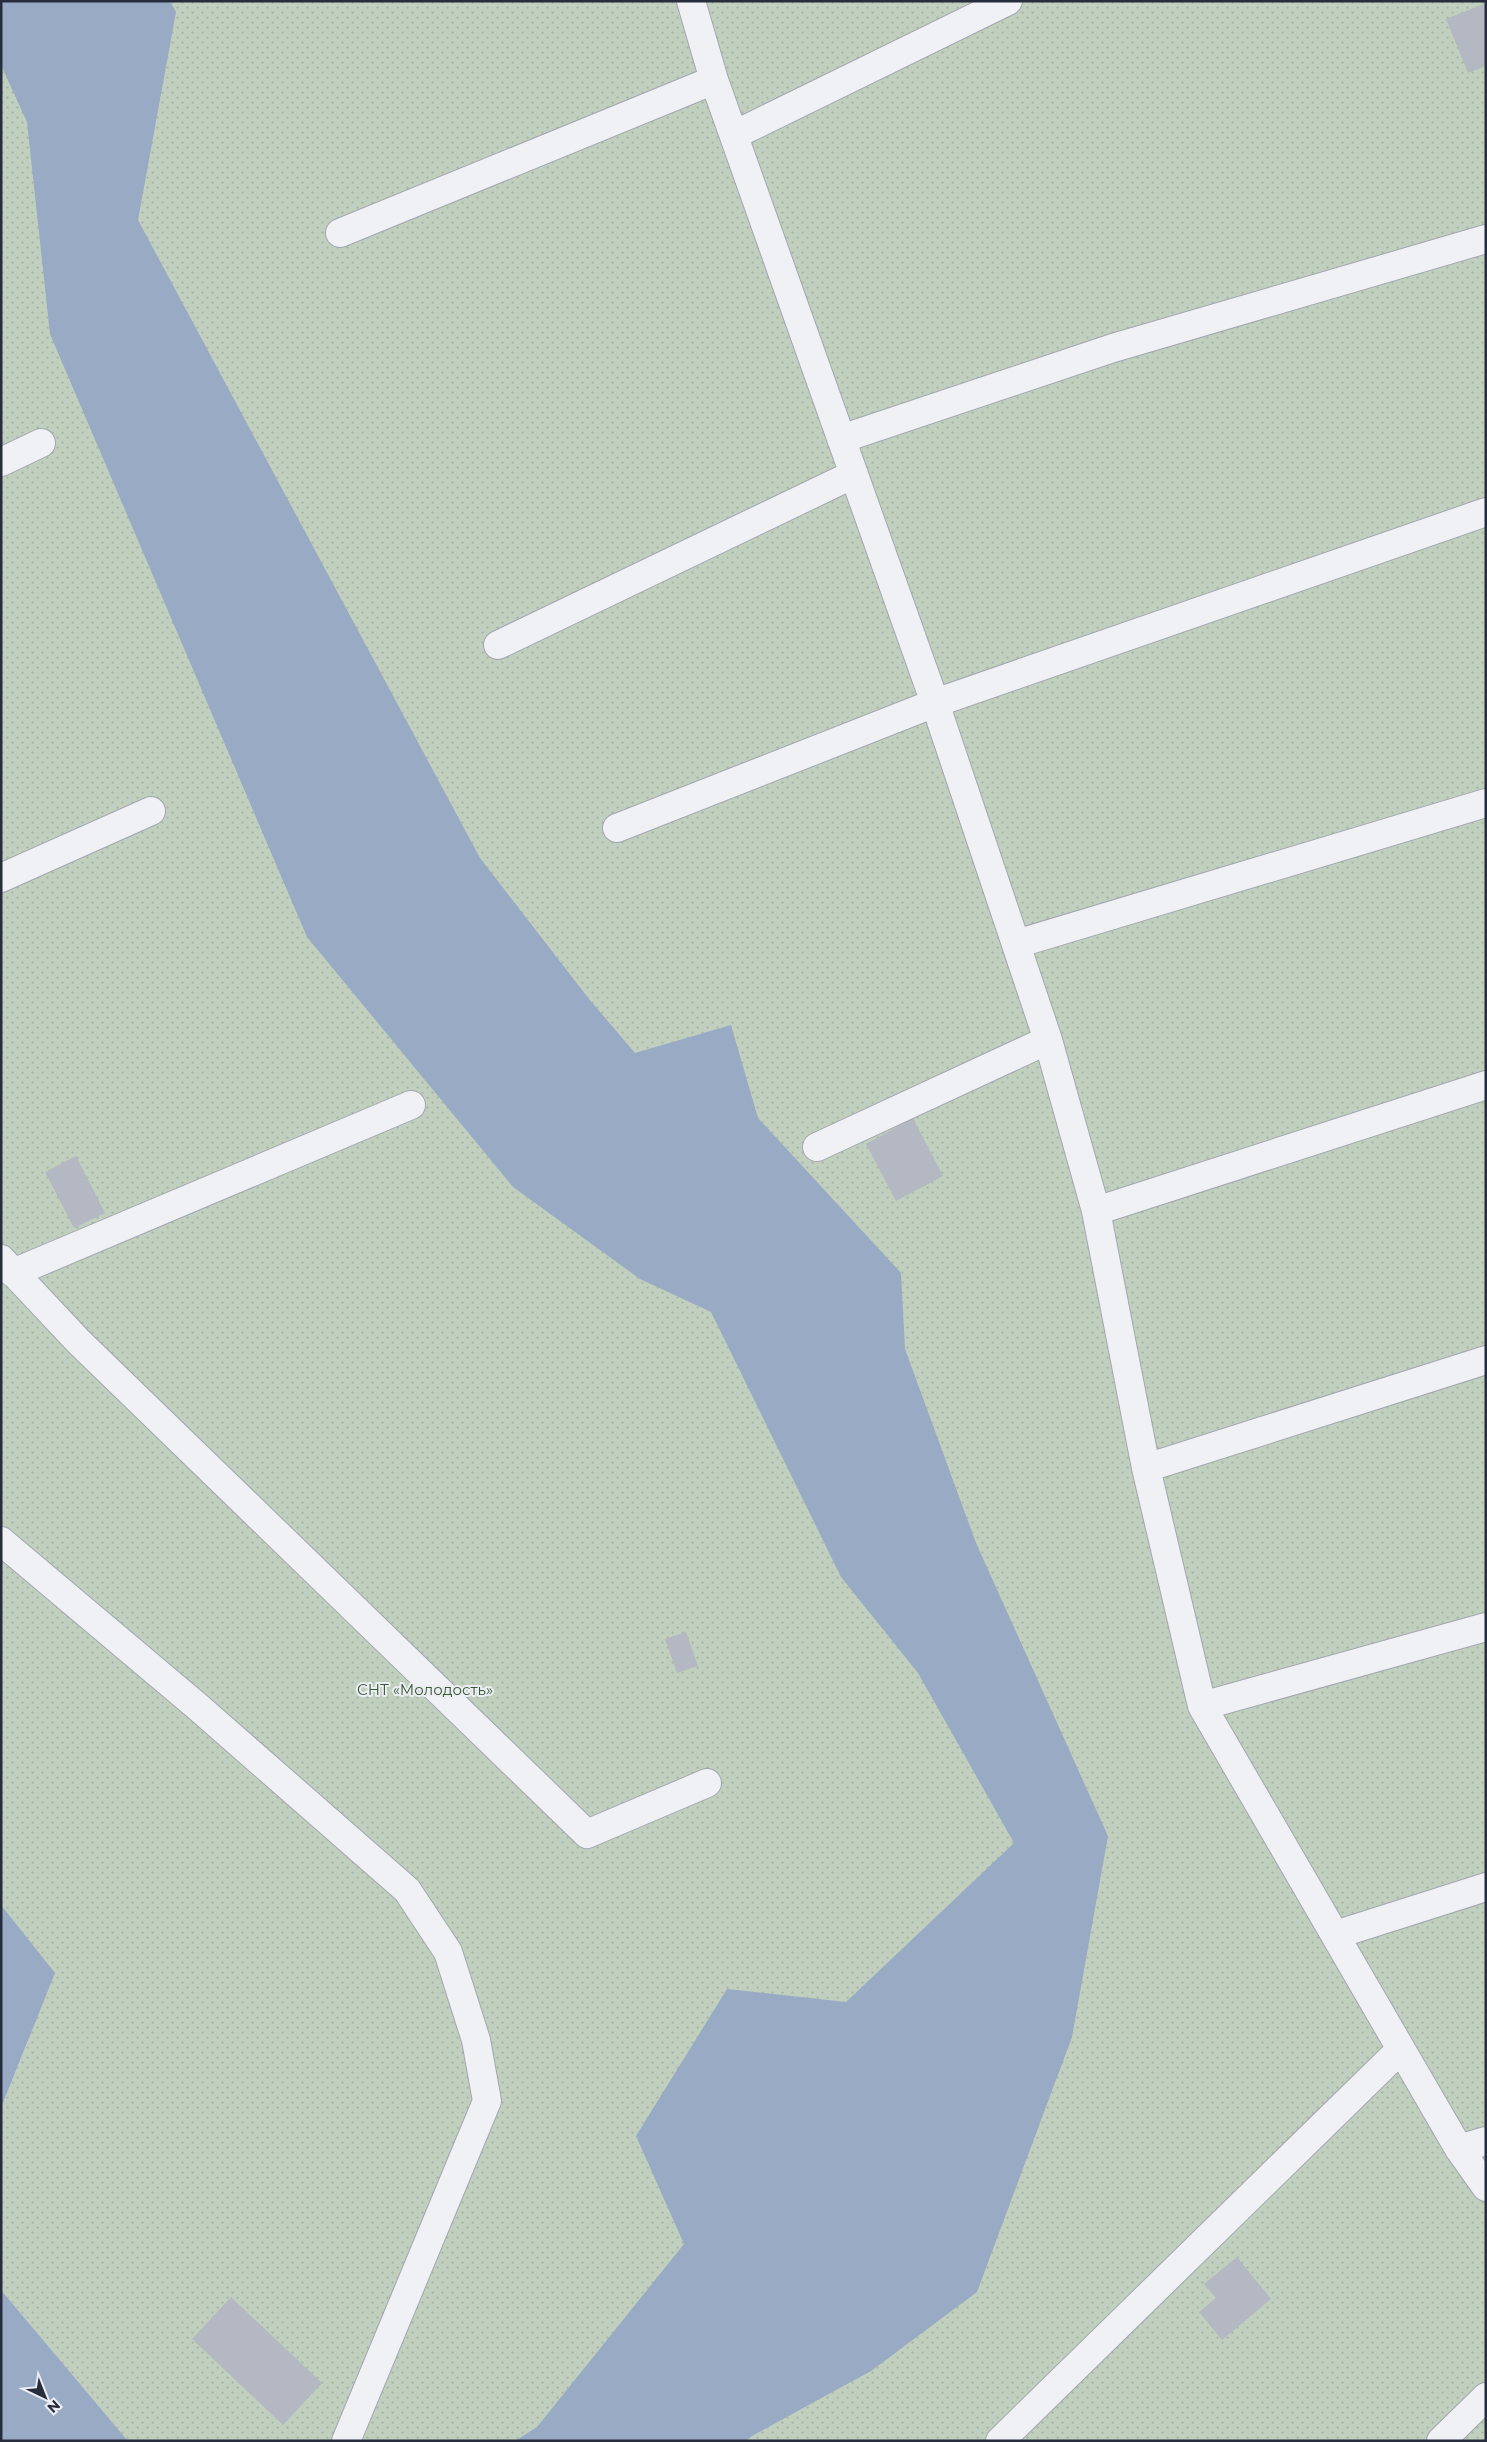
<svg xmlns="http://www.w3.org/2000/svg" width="1487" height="2442" font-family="Montserrat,sans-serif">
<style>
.green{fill:url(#green-dots)}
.water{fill:#99aac5}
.building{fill:#b4b8c2}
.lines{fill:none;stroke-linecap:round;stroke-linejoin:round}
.minor-casing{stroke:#a3a6b0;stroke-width:30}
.minor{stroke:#eff1f5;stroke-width:28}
.labels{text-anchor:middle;stroke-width:4;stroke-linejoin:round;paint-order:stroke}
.park-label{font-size:15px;fill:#385735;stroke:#eceef4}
</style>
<defs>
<pattern id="green-dots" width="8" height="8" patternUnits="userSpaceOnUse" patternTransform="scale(1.25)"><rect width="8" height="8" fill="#c1d0be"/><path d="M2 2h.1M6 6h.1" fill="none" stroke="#a6b3a4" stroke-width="1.8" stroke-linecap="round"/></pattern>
</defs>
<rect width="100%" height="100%" fill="#dddfe6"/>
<path class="green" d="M 1,1 L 1486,1 L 1486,2441 L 128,2441 L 1,2290 L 1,2108 L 28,2041 L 1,1988 Z"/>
<path class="water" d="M 1,1 L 170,1 L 176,12 L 138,220 L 480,858 L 589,999 L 635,1053 L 731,1025 L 758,1118 L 901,1273 L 905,1349 L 976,1543 L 1108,1836 L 1072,2037 L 977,2292 L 871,2371 L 752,2436 L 746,2441 L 515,2441 L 537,2427 L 684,2244 L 636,2136 L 727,1989 L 846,2002 L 1014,1843 L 918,1673 L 841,1577 L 711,1312 L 640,1279 L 513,1187 L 307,937 L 50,334 L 27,122 L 1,65 Z
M 1,1905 L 55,1973 L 1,2108 Z
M 1,2290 L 128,2441 L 1,2441 Z"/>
<path class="building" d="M 1486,3 L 1486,66 L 1468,73 L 1446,19 Z
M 913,1118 L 943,1176 L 896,1201 L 866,1144 Z
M 76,1156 L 105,1213 L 74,1228 L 45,1172 Z
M 686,1632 L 698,1666 L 677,1673 L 665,1639 Z
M 1237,2257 L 1271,2299 L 1222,2340 L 1199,2312 L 1216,2298 L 1204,2284 Z
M 231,2297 L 322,2383 L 283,2425 L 192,2339 Z"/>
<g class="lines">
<defs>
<path id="minor" d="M 691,1 L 714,80 L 935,703 L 1048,1040 L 1096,1211 L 1146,1468 L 1202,1706 L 1459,2149 L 1486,2187
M 734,135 L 1008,1
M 340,233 L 714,80
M 841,439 L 1113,348 L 1486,239
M 1,462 L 41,443
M 498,645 L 854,474
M 617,828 L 935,703 L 1486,512
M 1,878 L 151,811
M 1016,944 L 1486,803
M 817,1147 L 1048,1040
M 1096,1211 L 1486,1085
M 1,1259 L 78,1341 L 587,1834 L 707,1783
M 13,1273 L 411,1105
M 1146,1468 L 1486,1360
M 1,1541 L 198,1707 L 407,1890 L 448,1952 L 476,2040 L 487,2101 L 346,2441
M 1202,1706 L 1486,1627
M 1335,1935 L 1486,1887
M 1459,2149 L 1486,2141
M 1000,2441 L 1401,2049
M 1441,2441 L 1486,2397"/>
</defs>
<use href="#minor" class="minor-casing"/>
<use href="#minor" class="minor"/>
</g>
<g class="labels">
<g class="park-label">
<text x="425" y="1695">СНТ «Молодость»</text>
</g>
</g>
<rect width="1487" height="2442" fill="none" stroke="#272d3c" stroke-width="5"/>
<g transform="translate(45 2397) rotate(137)" stroke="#eceef4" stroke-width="4" paint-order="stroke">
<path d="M0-4L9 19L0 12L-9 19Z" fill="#272d3c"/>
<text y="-8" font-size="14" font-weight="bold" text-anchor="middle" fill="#272d3c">N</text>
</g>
</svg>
